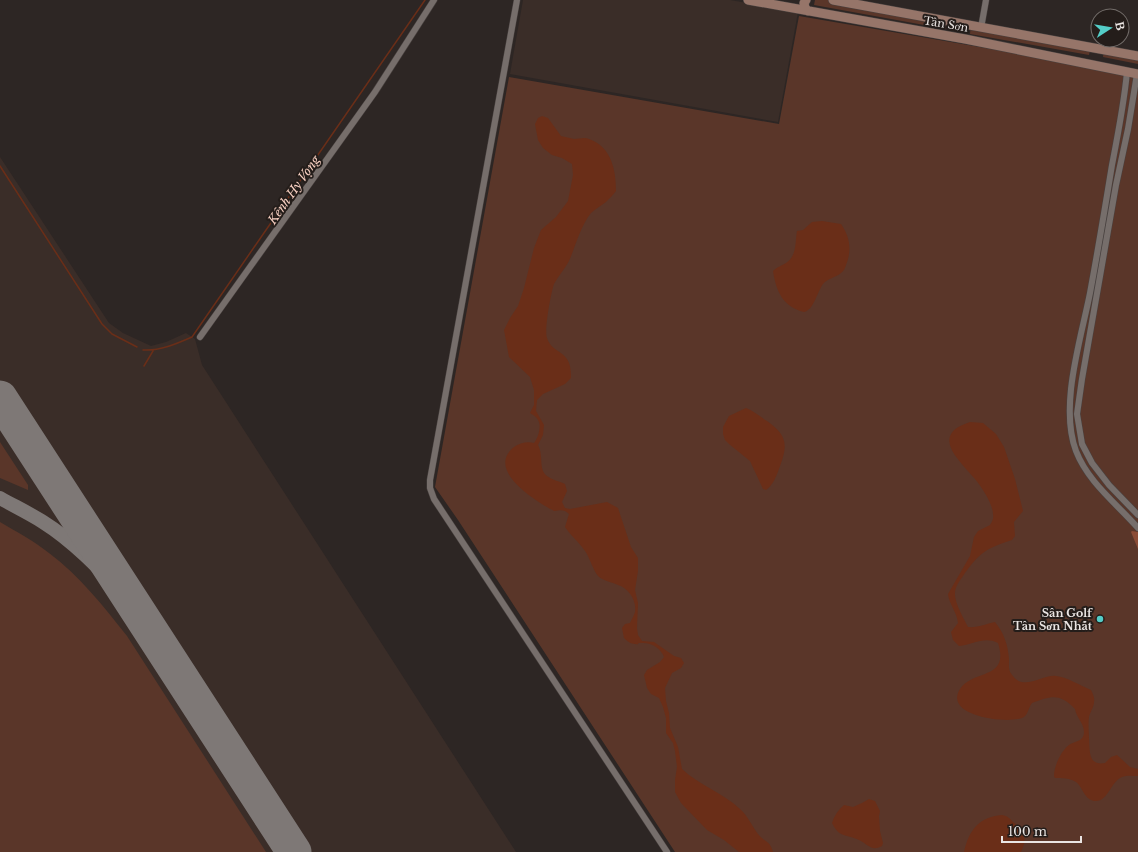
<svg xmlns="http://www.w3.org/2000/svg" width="1138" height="852" font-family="'Libre Baskerville',serif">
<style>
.built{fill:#3a2d28}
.green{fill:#5a3629}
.forest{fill:#8b4c36}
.water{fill:#6a2e18}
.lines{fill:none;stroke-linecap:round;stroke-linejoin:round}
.stream{stroke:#6a2e18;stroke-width:1.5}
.taxiway{stroke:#7e7876;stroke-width:14}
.runway{stroke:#7e7876;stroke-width:35}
.street-casing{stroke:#494240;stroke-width:7}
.secondary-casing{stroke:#494240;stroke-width:10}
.street{stroke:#766e6b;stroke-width:6}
.secondary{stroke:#967569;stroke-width:9}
.poi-dot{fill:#54cdc7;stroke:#241d1a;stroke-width:1.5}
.labels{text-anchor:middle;stroke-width:4;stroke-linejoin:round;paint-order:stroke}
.street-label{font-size:11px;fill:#eae5e3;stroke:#241d1a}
.poi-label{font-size:11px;font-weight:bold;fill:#eae5e3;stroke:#241d1a;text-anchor:end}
.water-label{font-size:12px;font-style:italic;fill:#f8d0c2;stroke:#241d1a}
</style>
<rect width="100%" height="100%" fill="#2d2624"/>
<path class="built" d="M 523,0 L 730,0 L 798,12 L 778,122 L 510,74 Z
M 0,157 L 109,323 L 123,333 L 151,346 L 166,342 L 186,333 L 195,339 L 202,365 L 516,852 L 0,852 Z"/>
<path class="green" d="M 815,0 L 832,0 L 947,20 L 946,29 L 814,5 Z
M 799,16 L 1138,74 L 1138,852 L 675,852 L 458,520 L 435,487 L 509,77 L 779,124 Z
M 971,24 L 1091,46 L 1089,55 L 970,34 Z
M 1104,49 L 1138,56 L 1138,64 L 1103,57 Z
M 0,442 L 28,485 L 28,490 L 0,478 Z
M 0,522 C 17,532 34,541 49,553 C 80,576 103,606 127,636 L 266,852 L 0,852 Z"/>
<path class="forest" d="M 1132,531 L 1138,532 L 1138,549 L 1131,532 Z"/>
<path class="water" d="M 542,116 L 548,118 L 561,136 C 565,137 570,138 574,139 C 579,139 585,137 589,139 C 612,147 616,171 616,191 C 613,195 609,199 606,202 C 601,206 595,209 591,213 C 580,227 576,245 569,261 C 565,269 558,276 554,284 C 551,293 544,329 547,338 C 553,356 572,348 571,378 L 565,384 L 543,394 L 537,400 L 536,411 L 544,425 L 543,435 L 538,445 C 544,456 538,469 547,476 C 552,480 559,481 565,484 L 567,491 L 562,502 L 565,508 L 570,509 L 607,502 L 618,508 L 631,547 L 638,558 L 638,571 L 635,590 L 638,603 L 637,628 L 638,635 L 642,641 L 654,642 L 674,656 L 681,658 L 684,663 L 681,668 L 672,673 L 665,688 L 666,701 L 669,713 L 670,728 L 678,747 L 682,769 C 699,785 723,793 740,809 C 748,816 752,826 758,834 C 764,842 770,840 773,852 L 739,852 L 724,840 L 707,830 L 681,803 L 675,792 L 675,780 L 677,767 L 675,751 L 673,743 L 666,733 L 666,718 L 663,707 L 659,698 L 651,694 L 647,688 L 644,675 L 647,670 L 660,662 L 664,657 C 661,648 651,642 641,643 C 635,643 641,645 635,644 C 631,644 627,641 624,638 L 622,628 L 625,624 L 630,623 C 632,619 634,615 635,612 C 637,600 628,588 618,585 C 612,582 603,581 598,576 C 593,570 590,558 585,551 C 579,542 571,536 565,527 L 569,514 C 564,509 561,510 554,511 C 536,501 485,470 514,447 C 520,443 527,441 534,443 C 538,438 542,426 538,420 C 537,417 533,415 530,413 L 534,405 L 534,390 L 530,377 L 509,357 L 504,330 L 510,318 L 518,306 L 524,288 L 534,248 L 541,230 L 556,217 L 568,201 L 573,175 L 572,164 L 562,158 L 552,155 L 543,148 L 538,140 L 535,124 L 538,118 Z
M 822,221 L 841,224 C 850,237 852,250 846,265 C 845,268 844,271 841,273 C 835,278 828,278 823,284 C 817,292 814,310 804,312 C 783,307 776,291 773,271 C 777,267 781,266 786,263 C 797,256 795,242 797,231 L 803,230 L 812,222 Z
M 746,408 C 754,411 759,416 767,421 C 788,436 788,445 779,469 C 776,477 773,485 766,490 L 763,489 L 750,461 L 729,444 L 725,440 L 723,434 L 723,427 L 729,416 Z
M 970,422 L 983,423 L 996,434 L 1004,447 L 1015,479 L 1023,511 L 1014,522 L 1015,536 L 1012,540 C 986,548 978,554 963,576 C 960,580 955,587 955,593 C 954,602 964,619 968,627 C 978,628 985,624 995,622 C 1004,633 1008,645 1009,659 C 1009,666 1008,671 1013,676 C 1024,691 1044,674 1056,676 C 1067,677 1081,686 1091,690 C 1093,694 1095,698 1094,702 C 1094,707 1090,712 1089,717 C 1088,724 1089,732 1089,739 C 1090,751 1088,766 1105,763 L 1111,757 L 1117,755 L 1130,767 L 1138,769 L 1138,776 C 1133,776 1127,775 1122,777 C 1111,781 1108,802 1095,801 C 1084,800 1083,787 1076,782 C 1070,778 1062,778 1055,778 L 1054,776 C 1054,766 1061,751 1069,745 C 1074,741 1084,742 1084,732 C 1084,723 1076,717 1075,709 C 1060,693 1051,696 1032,703 C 1028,708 1028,716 1022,718 C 1006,724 943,716 960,689 C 973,669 1010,680 998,643 C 984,636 973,645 959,646 L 953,640 L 951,632 L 958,623 C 957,612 949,604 948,594 L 970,556 L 974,537 L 978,531 L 990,525 C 992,522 994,518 993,514 C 993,504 981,486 975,479 C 959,460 929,435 970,422 Z
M 869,799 L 875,801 L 880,811 L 879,816 L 880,831 L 883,843 L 882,846 C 871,852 868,844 859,840 C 847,834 839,838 832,823 C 834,816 838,810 844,805 L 853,807 L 862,803 Z
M 1002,815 C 1008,816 1009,818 1013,822 C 1024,831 1028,837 1021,852 L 964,852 C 969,830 979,817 1002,815 Z"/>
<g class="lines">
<path class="stream" d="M 0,166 L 102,324 L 112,334 L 137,347
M 143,350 C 160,351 176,344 192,337 L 425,0
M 144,366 L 153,351"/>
<path class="taxiway" d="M 0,401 L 16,422
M 0,498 C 14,506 29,513 43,522 C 78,544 107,577 135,606"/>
<path class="runway" d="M 0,398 L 294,852"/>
<defs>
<path id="street" d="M 517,0 L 430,480 L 430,488 L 434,499 L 667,852
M 981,28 L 986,0
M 1127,72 C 1124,104 1118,134 1112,165 C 1105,208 1098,250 1090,293 C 1081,339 1059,406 1076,451 C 1088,482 1116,503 1138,528
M 1137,74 L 1128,129 L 1116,185 L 1082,379 L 1077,414 L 1082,444 L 1092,463 L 1109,485 L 1138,515
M 200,337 L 375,92 L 434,0"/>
<path id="secondary" d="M 748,0 L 965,39 L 1138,74
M 806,0 L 804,3 L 805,8 L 808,11
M 833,0 L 1138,56"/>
</defs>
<use href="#street" class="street-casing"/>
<use href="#secondary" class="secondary-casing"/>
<use href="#street" class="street"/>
<use href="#secondary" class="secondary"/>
</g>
<circle class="poi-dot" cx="1100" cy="619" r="4"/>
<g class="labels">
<g class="street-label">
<text transform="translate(946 24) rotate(10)" y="4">Tân Sơn</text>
</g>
<g class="poi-label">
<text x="1092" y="617">Sân Golf<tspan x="1092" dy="13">Tân Sơn Nhất</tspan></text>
</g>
<g class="water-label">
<text transform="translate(294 190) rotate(-55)" y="4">Kênh Hy Vọng</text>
</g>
</g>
<g transform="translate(1110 28) rotate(78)"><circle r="19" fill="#241d1a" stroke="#736d6a"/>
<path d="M0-3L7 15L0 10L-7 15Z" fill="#54cdc7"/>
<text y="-6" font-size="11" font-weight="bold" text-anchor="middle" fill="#eae5e3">B</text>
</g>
<path d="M1002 836v6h79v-6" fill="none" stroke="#eae5e3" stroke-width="2"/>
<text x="1008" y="836" font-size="12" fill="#eae5e3" stroke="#241d1a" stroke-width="3" paint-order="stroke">100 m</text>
</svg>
